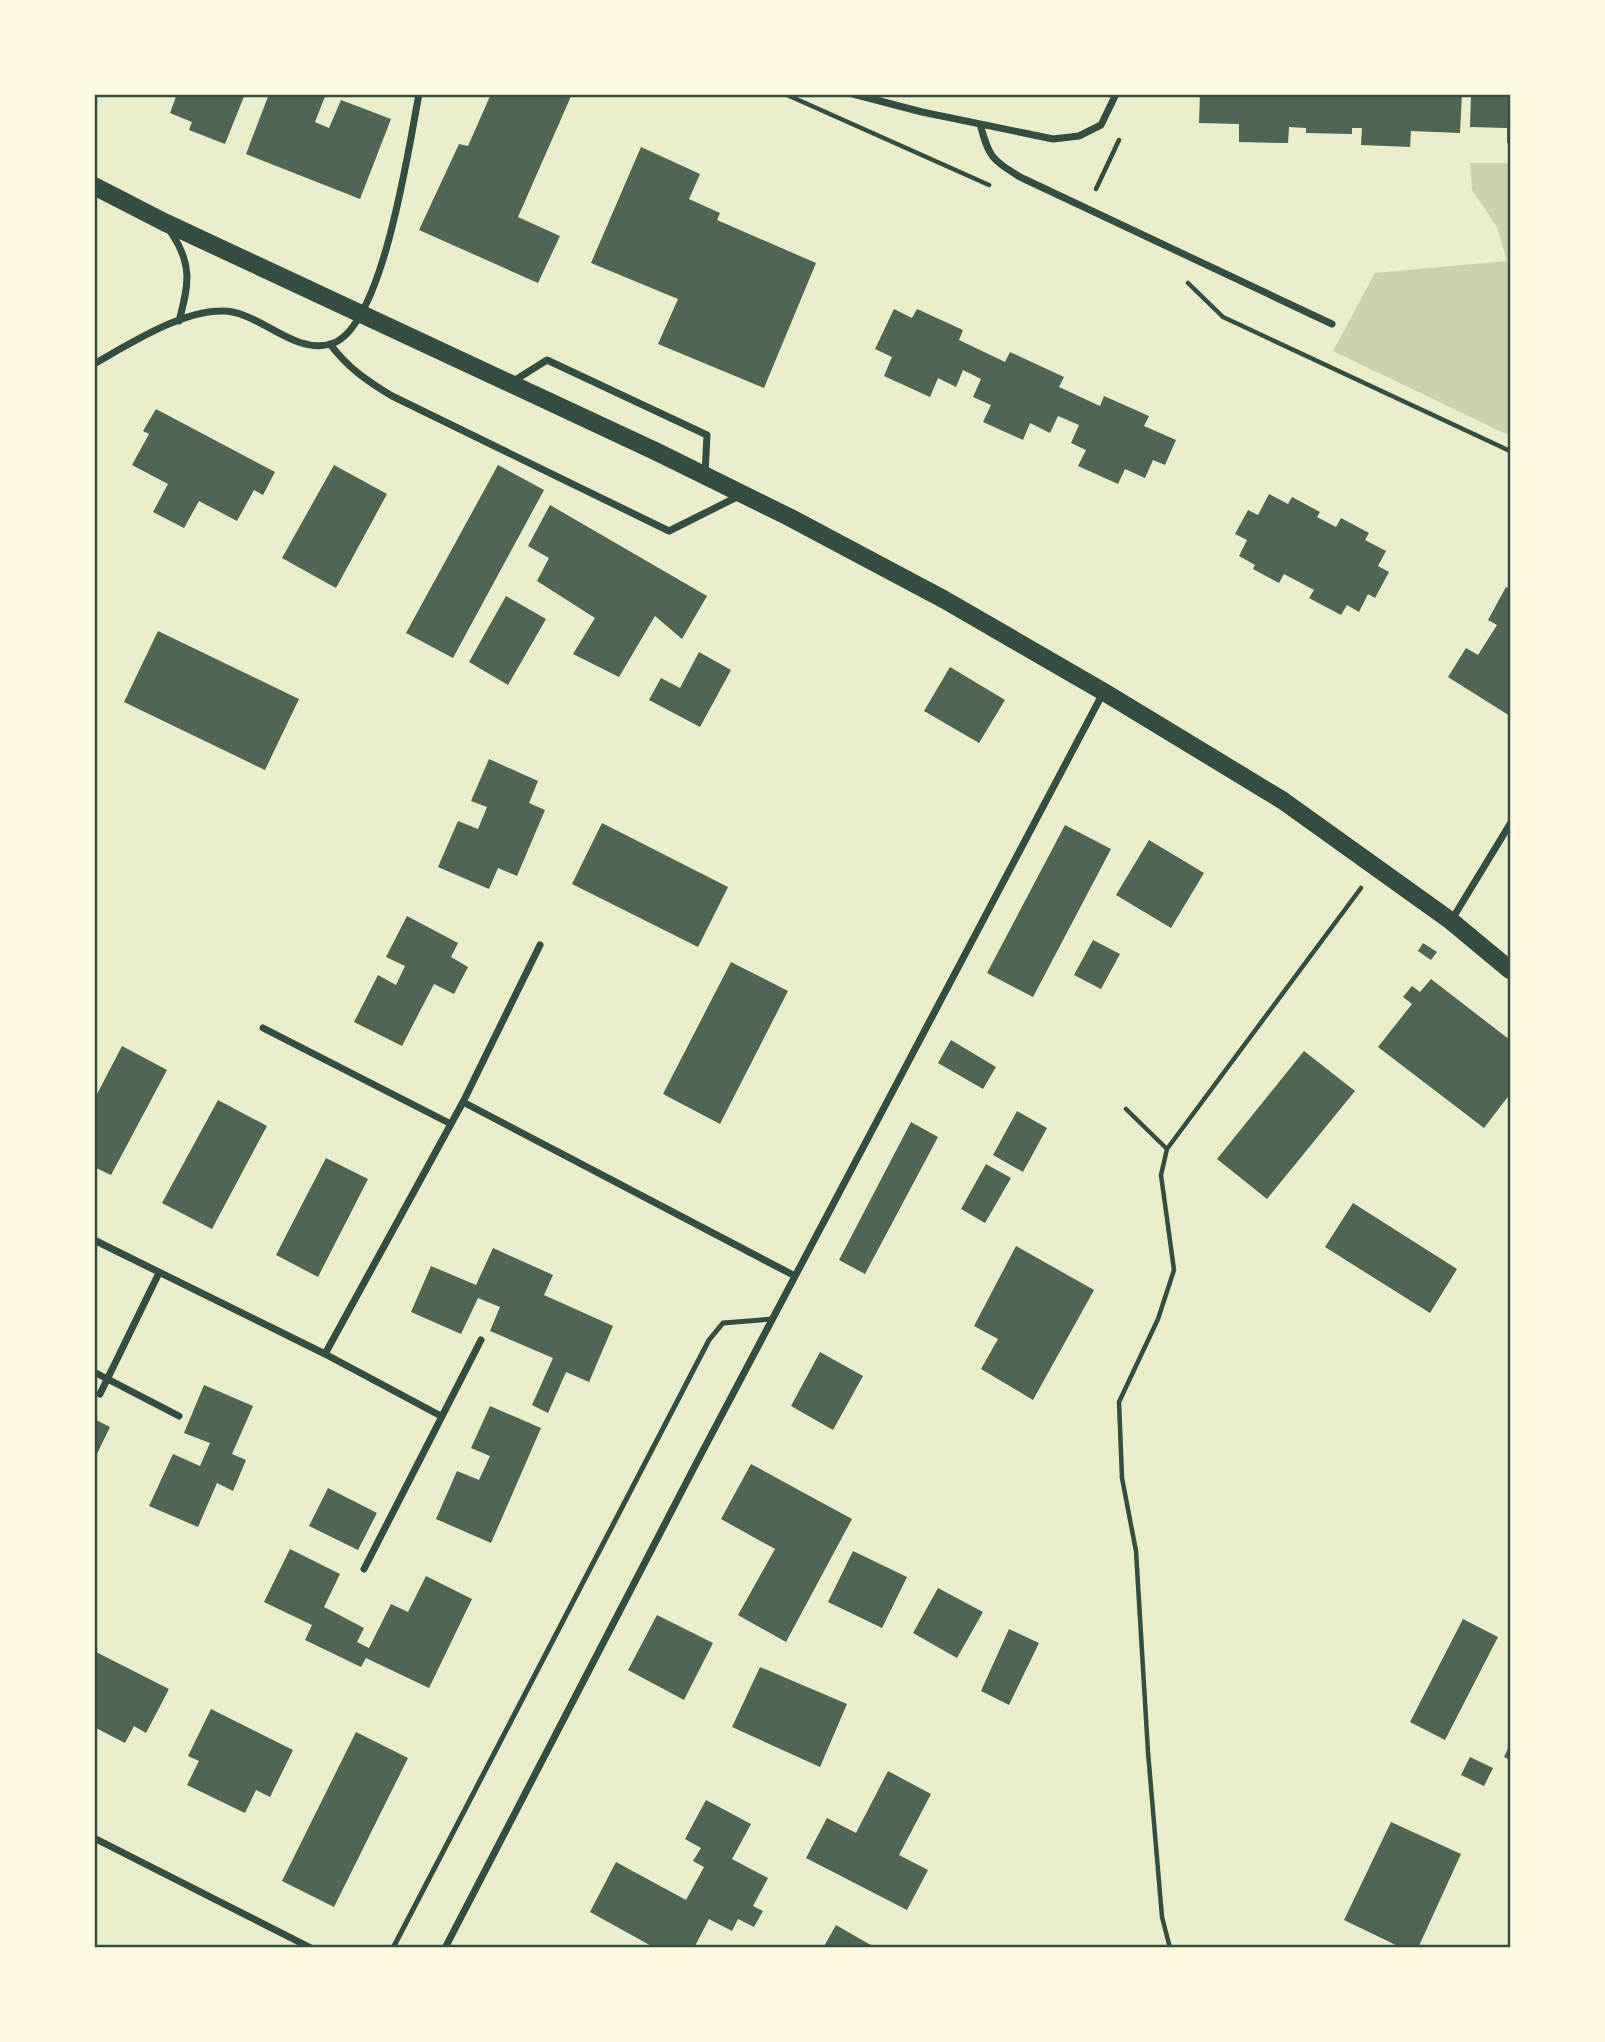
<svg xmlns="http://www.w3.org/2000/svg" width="1605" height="2042" font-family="'Exo 2',sans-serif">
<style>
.green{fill:#cad2ad}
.building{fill:#4f6655}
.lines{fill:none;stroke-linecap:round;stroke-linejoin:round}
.path{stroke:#344e41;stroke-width:4.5}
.service{stroke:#344e41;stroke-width:5}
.minor{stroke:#344e41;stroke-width:7}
.primary{stroke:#344e41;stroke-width:18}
.neatline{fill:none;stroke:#344e41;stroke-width:2.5}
</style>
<rect width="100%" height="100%" fill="#e9edc9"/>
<path class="green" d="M 1470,163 L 1510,163 L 1510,436 L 1333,351 L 1375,273 L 1507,261 L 1497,227 L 1472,190 Z"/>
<path class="building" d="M 177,94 L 245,94 L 225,144 L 189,130 L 192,122 L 170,113 Z
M 269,94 L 326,94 L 315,122 L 329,128 L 341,100 L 391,119 L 360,199 L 246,154 Z
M 491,94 L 572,94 L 518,217 L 560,236 L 538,283 L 419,230 L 459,144 L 468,146 Z
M 1200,94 L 1462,94 L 1460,133 L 1411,131 L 1410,147 L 1361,145 L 1362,128 L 1352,128 L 1352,134 L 1306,133 L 1306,128 L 1289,127 L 1288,143 L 1239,142 L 1239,124 L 1199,123 Z
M 1471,94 L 1510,94 L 1510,144 L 1507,143 L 1507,128 L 1470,127 Z
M 641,147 L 700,174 L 689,199 L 720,213 L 717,220 L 816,263 L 764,388 L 658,344 L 678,299 L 591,263 Z
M 894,309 L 912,318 L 917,309 L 963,330 L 959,340 L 1005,362 L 1010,352 L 1064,377 L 1059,387 L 1100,406 L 1104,396 L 1149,416 L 1144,426 L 1176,440 L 1165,465 L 1153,460 L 1145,478 L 1125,469 L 1118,484 L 1078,466 L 1086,450 L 1071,443 L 1079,425 L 1058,416 L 1050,433 L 1030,423 L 1023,440 L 983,422 L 991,405 L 973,397 L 981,379 L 963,370 L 956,387 L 938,378 L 930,397 L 884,376 L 892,357 L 875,349 Z
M 156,409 L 275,472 L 263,495 L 254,490 L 237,521 L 199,501 L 184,528 L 153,512 L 168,484 L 132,465 L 149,434 L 143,431 Z
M 334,465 L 387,494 L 336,588 L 282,558 Z
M 498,465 L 544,490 L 453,658 L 406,633 Z
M 1269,494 L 1288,504 L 1292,497 L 1320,512 L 1317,517 L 1336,527 L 1341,518 L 1369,533 L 1365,540 L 1386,551 L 1378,566 L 1389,572 L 1375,598 L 1368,594 L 1359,612 L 1347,605 L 1341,615 L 1309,598 L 1314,590 L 1284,574 L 1279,583 L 1253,569 L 1255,565 L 1239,556 L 1247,540 L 1235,534 L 1248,510 L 1258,515 Z
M 550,505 L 707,596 L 682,639 L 655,616 L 619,677 L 573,654 L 595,618 L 537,581 L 549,558 L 528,546 Z
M 1506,587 L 1510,589 L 1510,716 L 1448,677 L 1466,648 L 1478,655 L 1497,625 L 1488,620 Z
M 506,596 L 546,619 L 508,685 L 469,662 Z
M 158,631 L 299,699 L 265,770 L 124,702 Z
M 699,652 L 731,670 L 700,727 L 649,700 L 661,678 L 680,688 Z
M 950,667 L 1005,700 L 979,743 L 924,711 Z
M 489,759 L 538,781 L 529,803 L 545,810 L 517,876 L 498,868 L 489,889 L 438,867 L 458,821 L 478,829 L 487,807 L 471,801 Z
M 602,823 L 728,887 L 698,947 L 572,884 Z
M 1065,825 L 1111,849 L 1033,997 L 987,973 Z
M 1149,840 L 1204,873 L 1171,928 L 1116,895 Z
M 407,916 L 458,943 L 451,957 L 468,967 L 454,994 L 434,984 L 402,1046 L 354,1022 L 378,975 L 396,985 L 405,966 L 386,957 Z
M 1093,940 L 1120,954 L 1101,989 L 1074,975 Z
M 1423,943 L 1437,952 L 1431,960 L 1418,951 Z
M 731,962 L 788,991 L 720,1124 L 663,1094 Z
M 1431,979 L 1510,1040 L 1510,1094 L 1484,1128 L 1378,1047 L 1412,1004 L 1403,997 L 1412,986 L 1420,992 Z
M 951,1040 L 996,1067 L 983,1089 L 938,1063 Z
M 122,1046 L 167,1070 L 111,1175 L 94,1167 L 94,1100 Z
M 1304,1051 L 1355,1091 L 1267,1199 L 1217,1159 Z
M 218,1100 L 267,1126 L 212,1229 L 162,1203 Z
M 1017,1111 L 1047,1128 L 1023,1172 L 993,1155 Z
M 911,1122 L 938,1137 L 865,1274 L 839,1260 Z
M 326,1158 L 368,1179 L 318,1277 L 276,1255 Z
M 986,1164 L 1011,1178 L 985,1223 L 961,1209 Z
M 1353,1203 L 1457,1269 L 1430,1313 L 1325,1247 Z
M 1016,1246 L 1094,1290 L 1033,1400 L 981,1369 L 998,1339 L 974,1326 Z
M 493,1248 L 553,1275 L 544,1295 L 613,1326 L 589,1382 L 566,1372 L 548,1413 L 532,1405 L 553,1358 L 490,1331 L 500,1307 L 478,1298 L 461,1334 L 411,1312 L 431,1266 L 476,1285 Z
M 820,1352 L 863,1376 L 833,1430 L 791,1406 Z
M 204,1385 L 253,1406 L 232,1454 L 246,1460 L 233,1491 L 217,1483 L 198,1527 L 149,1506 L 173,1454 L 200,1466 L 210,1443 L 184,1433 Z
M 490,1406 L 541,1428 L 491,1543 L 436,1519 L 457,1471 L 479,1480 L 490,1456 L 471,1448 Z
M 94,1419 L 110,1427 L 94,1460 Z
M 751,1464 L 852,1519 L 786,1642 L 738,1615 L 775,1549 L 721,1519 Z
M 328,1488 L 377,1513 L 358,1550 L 309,1526 Z
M 290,1549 L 340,1574 L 324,1607 L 364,1628 L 357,1642 L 369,1648 L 391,1604 L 408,1612 L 426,1576 L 472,1599 L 429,1688 L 366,1658 L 361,1667 L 305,1640 L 312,1625 L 264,1602 Z
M 853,1551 L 907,1577 L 882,1628 L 828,1602 Z
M 938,1588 L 983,1612 L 957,1658 L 913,1633 Z
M 657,1615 L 713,1643 L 684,1700 L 628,1670 Z
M 1463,1619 L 1498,1637 L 1445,1740 L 1410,1722 Z
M 1009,1629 L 1039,1643 L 1009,1705 L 981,1691 Z
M 94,1651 L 169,1689 L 146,1733 L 134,1726 L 125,1743 L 94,1727 Z
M 760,1667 L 847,1704 L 820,1767 L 732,1727 Z
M 211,1709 L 293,1750 L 270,1797 L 256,1790 L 245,1813 L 187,1785 L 199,1761 L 188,1756 Z
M 356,1732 L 408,1758 L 334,1907 L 282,1881 Z
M 1510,1744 L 1510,1760 L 1504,1757 Z
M 1470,1757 L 1493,1768 L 1484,1786 L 1461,1775 Z
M 888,1771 L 931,1794 L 899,1855 L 928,1870 L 907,1910 L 806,1858 L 827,1818 L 856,1833 Z
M 706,1800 L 751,1824 L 732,1859 L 768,1878 L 753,1906 L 763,1911 L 754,1927 L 738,1919 L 732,1931 L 709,1919 L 694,1948 L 655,1948 L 590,1912 L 616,1862 L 686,1900 L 704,1867 L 693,1861 L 701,1848 L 685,1839 Z
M 1391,1822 L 1461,1854 L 1418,1948 L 1402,1948 L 1344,1920 Z
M 836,1925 L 876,1948 L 823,1948 Z"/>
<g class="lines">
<path class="path" d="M 785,94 L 989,185
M 1096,189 L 1119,140
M 1188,283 L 1223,317 L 1510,451
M 1126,1109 L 1167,1149
M 1170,1948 L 1162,1917 L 1148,1752 L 1136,1551 L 1122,1478 L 1119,1402 L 1158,1319 L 1174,1270 L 1161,1175 L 1167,1149 L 1361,888"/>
<path class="service" d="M 393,1948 L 709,1340 L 723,1323 L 772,1319"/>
<path class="minor" d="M 853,94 L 922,112 L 1053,139 L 1079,136 L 1101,125 L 1116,94
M 980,124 C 989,157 991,159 1020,177 L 1332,324
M 170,231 C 193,264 189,284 179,321
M 330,344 C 347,367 367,381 392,396 L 669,531 L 739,496
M 94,364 C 129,344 181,311 221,311 C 259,310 292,355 331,344 C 383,329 409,145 419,94
M 512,382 L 547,360 L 707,435 L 705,474
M 1451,921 L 1510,824
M 263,1028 L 451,1124
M 463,1102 L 795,1276
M 94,1240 L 325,1354 L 441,1416
M 325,1354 L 463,1102 L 540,945
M 94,1372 L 179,1416
M 100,1394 L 159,1273
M 364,1569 L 481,1340
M 94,1838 L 311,1948
M 445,1948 L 698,1460 L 1103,693"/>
<path class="primary" d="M 94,186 L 164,222 L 655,451 L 789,517 L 945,600 L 1104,692 L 1282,800 L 1451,921 L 1510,970"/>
</g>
<rect width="1605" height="2042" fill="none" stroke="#fefae0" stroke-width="192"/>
<rect x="96" y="96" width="1413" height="1850" class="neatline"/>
</svg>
